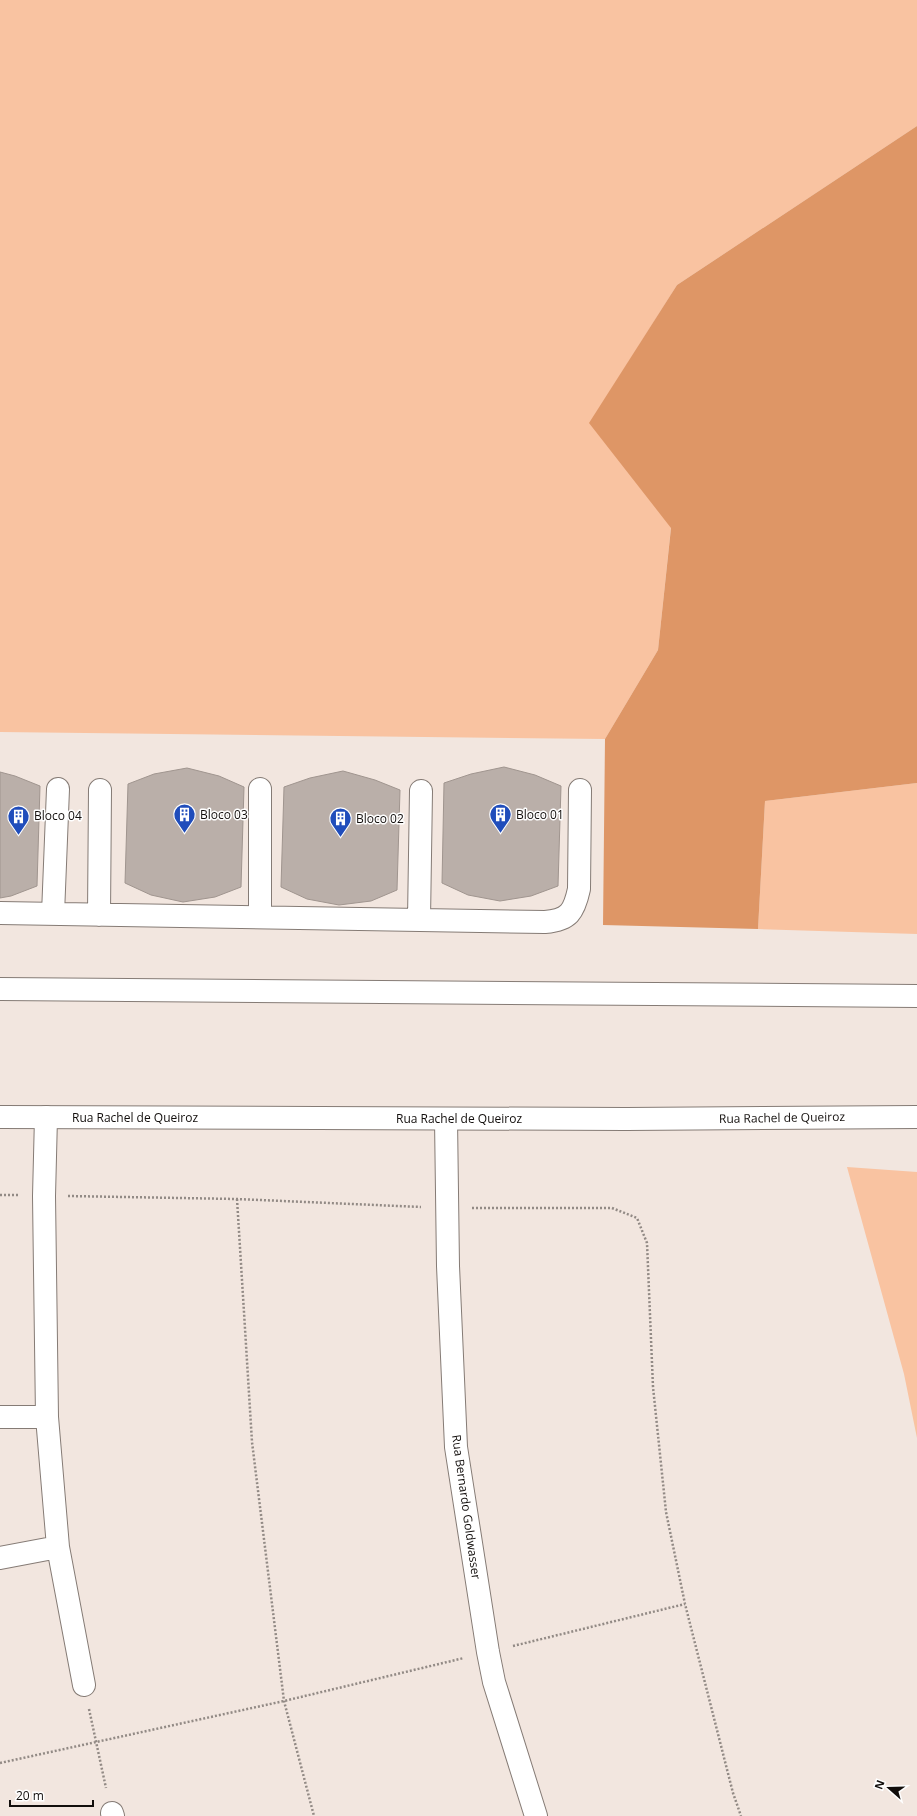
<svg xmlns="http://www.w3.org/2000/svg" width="917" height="1816" font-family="'Open Sans',sans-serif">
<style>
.green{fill:#f9c3a1}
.forest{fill:#de9666}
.building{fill:#baafa9;stroke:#a0958f}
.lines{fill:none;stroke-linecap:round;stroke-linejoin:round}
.minor-casing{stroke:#857b75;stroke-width:24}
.tertiary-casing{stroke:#857b75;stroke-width:24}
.path{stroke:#928a85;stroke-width:2.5;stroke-dasharray:2 2;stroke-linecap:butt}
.minor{stroke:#fff;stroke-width:22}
.tertiary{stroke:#fff;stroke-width:22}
.labels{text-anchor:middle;stroke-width:3;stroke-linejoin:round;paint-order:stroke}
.poi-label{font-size:12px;fill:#120e0c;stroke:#fff;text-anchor:start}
.street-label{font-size:12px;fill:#120e0c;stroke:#fff}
</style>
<rect width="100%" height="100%" fill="#f2e6df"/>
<path class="green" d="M 0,0 L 917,0 L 917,126 L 677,285 L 590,423 L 671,527 L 658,650 L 605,739 L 0,732 Z
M 917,783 L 917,934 L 758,929 L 765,801 Z
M 847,1167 L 917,1172 L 917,1438 L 904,1374 Z"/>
<path class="forest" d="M 917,126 L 917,783 L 765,801 L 758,929 L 603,925 L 605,739 L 658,650 L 671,528 L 589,423 L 677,285 Z"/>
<path class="building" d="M 504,767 L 535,775 L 561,786 L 558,886 L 531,896 L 500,901 L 468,895 L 442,883 L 444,783 L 471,774 Z
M 187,768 L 219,776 L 244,787 L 241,887 L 215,897 L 183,902 L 151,895 L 125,883 L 128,784 L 154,774 Z
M 343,771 L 375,780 L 400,790 L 397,890 L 371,901 L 339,905 L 307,899 L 281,887 L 284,787 L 310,778 Z
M 0,772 L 15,776 L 40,786 L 37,886 L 11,896 L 0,898 Z"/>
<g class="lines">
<defs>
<path id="minor" d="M 260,789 L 260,917
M 0,913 L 545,922 C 569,920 574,912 579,889 L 580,790
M 53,914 L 58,789
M 99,915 L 100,790
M 419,919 L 421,791
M 0,989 L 917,996
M 46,1117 L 44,1196 L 47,1417 L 58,1547 L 84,1685
M 446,1119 L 448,1266 L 456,1447 L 488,1652 L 494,1682 L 536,1816
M 0,1417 L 47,1417
M 0,1558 L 58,1547
M 112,1813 L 113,1816"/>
<path id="tertiary" d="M 0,1117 L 626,1119 L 917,1117"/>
</defs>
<use href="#minor" class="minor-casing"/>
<use href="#tertiary" class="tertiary-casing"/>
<path class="path" d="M 0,1195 L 19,1195
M 68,1196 L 237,1199 L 421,1207
M 237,1199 L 252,1442 L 284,1701 L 314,1816
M 472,1208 L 612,1208 L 637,1218 L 647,1243 L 653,1387 L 666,1512 L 685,1604 L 733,1793 L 741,1816
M 513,1646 L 685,1604
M 89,1709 L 106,1788
M 0,1763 L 284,1701 L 464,1658"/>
<use href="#minor" class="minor"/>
<use href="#tertiary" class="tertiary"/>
</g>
<defs>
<symbol id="building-pin" viewBox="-11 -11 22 30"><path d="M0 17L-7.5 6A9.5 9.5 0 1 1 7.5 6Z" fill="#204dbb" stroke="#fff"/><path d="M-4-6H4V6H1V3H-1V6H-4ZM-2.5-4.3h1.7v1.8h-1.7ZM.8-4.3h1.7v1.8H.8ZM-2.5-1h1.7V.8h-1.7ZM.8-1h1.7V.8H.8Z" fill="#fff"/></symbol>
</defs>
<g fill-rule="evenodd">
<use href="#building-pin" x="172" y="802" width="25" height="34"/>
<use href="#building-pin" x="488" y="802" width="25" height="34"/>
<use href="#building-pin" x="6" y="804" width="25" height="34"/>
<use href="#building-pin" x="328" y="806" width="25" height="34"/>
</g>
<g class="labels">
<g class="poi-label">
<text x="200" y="819">Bloco 03</text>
<text x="516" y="819">Bloco 01</text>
<text x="34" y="820">Bloco 04</text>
<text x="356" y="823">Bloco 02</text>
</g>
<g class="street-label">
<text x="135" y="1122">Rua Rachel de Queiroz</text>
<text transform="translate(782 1118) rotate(-1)" y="4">Rua Rachel de Queiroz</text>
<text x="459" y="1123">Rua Rachel de Queiroz</text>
<text transform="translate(466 1507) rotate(82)" y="4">Rua Bernardo Goldwasser</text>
</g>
</g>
<g transform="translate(889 1788) rotate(290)" stroke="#ffffff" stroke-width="3" paint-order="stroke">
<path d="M0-3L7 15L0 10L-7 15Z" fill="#120e0c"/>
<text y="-6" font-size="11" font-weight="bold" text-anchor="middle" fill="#120e0c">N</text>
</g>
<path d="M10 1800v6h83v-6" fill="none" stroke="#120e0c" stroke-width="2"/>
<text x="16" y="1800" font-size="12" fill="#120e0c" stroke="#ffffff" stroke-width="3" paint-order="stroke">20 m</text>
</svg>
